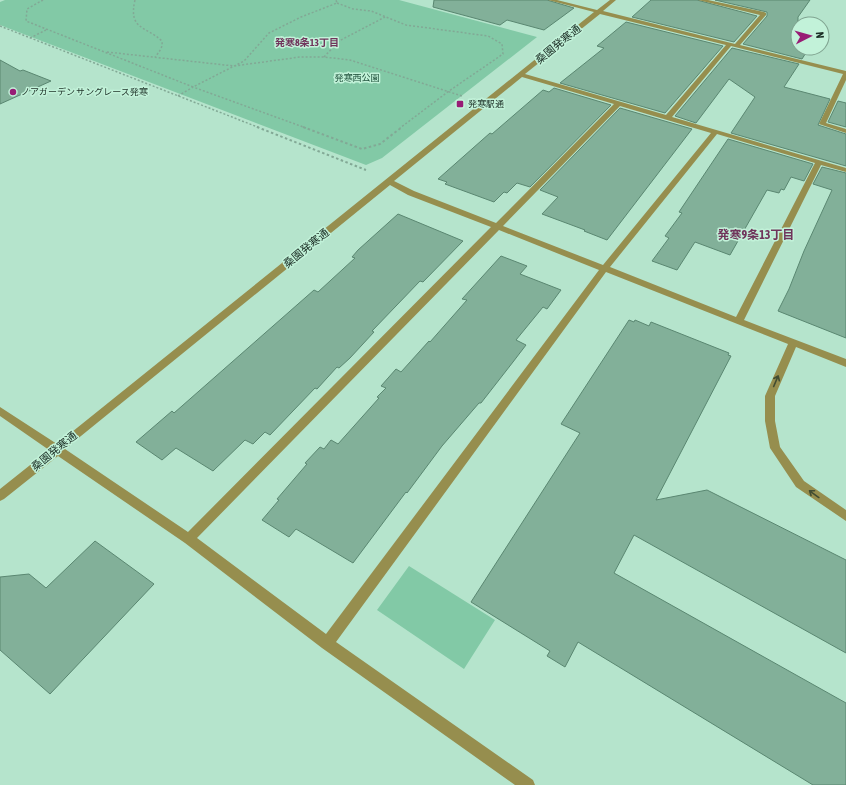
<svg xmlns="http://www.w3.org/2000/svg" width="846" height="785" font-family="'Asap Condensed','Noto Sans JP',sans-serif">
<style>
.green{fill:#82c9a6}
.building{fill:#82b099;stroke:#5a8771}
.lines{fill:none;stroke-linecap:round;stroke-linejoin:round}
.path-far1{stroke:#82a895;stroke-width:1.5;stroke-dasharray:2 2;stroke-linecap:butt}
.path{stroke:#82a895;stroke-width:2;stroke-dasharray:2.5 2.5;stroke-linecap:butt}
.minor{fill:#968e4e;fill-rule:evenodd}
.oneway{stroke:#414c32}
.poi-dot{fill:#981c75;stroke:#c2f2d9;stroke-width:1.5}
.labels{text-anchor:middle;stroke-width:3;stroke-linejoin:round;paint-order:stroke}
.far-park-label{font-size:9px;fill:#1b4c37;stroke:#c2f2d9}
.far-poi-label{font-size:9px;fill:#1c2f26;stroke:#c2f2d9;text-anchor:start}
.far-neighbourhood-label{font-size:10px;font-weight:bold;fill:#70345b;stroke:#c2f2d9}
.street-label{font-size:11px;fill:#1c2f26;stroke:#c2f2d9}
.neighbourhood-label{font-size:12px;font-weight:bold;fill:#70345b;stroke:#c2f2d9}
</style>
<rect width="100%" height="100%" fill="#b5e4cc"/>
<path class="green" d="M 5,0 L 399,0 L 537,37 L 382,158 L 366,165 L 0,25 L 0,2 Z
M 409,566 L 495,620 L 464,669 L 377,610 Z"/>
<path class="building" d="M 434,0 L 547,0 L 574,8 L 544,30 L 507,20 L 500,25 L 433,7 Z
M 651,0 L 697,0 L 757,16 L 734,42 L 632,17 Z
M 715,0 L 810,0 L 798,17 L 798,48 L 809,48 L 802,59 L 743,44 L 767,16 L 767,12 Z
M 626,22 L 723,46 L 665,113 L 560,83 L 604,48 L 597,46 Z
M 732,48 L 799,64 L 784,87 L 830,99 L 818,125 L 846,134 L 846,166 L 731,133 L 755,97 L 729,79 L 696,123 L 675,116 Z
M 0,60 L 20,71 L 23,70 L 51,81 L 0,104 Z
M 554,88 L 611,105 L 530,187 L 517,183 L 507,193 L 504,192 L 494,202 L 445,184 L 447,182 L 438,179 L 490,133 L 492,134 L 543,90 L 549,92 Z
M 838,101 L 846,103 L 846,127 L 828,122 Z
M 620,108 L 692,129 L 607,240 L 584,231 L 585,230 L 542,214 L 558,197 L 540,190 Z
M 728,139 L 813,164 L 804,181 L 791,177 L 784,190 L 781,189 L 779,193 L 767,190 L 730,255 L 695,242 L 677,270 L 652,261 L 669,238 L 665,236 L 682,213 L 679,212 Z
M 822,167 L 846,173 L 846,338 L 778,311 L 789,289 L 804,251 L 832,190 L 813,184 Z
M 398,214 L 463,241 L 423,282 L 420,281 L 372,331 L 374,332 L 350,358 L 339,368 L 337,367 L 317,389 L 315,388 L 270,435 L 265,432 L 253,444 L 245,440 L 213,471 L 176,448 L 162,460 L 136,442 L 172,411 L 174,413 L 314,290 L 318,292 L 355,258 L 352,257 L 358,250 Z
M 501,256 L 527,266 L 520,274 L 561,290 L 547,309 L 543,307 L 516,340 L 526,345 L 513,362 L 481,403 L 479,403 L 442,446 L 407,493 L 406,492 L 353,563 L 296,529 L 289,537 L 262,520 L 279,500 L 277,499 L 307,464 L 305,463 L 320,447 L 324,449 L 331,440 L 338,444 L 379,398 L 377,397 L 386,388 L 381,386 L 396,369 L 401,372 L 429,341 L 430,342 L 467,300 L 462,299 Z
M 629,320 L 634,322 L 635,320 L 649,326 L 651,322 L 729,353 L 728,355 L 731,356 L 656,500 L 707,490 L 846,560 L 846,653 L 634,535 L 614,573 L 846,703 L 846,785 L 813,785 L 578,642 L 565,667 L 547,656 L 550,651 L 471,602 L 580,433 L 561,424 Z
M 95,541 L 154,584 L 50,694 L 0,650 L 0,577 L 29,574 L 46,588 Z"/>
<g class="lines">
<path class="path-far1" d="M 43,0 L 27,9 L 26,21 L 193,87 L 244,61 L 269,33 L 301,17 L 337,3 L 336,0
M 135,0 C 128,30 146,26 162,41 C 163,48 159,52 155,57
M 337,3 L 353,9 L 371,11 L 406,25 L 488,36 L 502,44 L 503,54 L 449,91 L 400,128
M 0,26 L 260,128
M 30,38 L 46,30
M 107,52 L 234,66 L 300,57 L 324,57 L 350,60 L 462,96
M 324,57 L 339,41 L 385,17
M 178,96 L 193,87 L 306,128"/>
<path class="path" d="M 257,127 L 366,170
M 303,127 L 362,149 L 380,144 L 402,127"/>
<path class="minor" d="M 548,0 L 557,0 L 597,10 L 610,0 L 616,0 L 603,11 L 735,44 L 760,15 L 698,0 L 708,0 L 764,12 L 766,13 L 766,15 L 740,45 L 846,71 L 846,80 L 826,123 L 846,129 L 846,133 L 819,124 L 843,74 L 731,46 L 672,117 L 846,168 L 846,172 L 821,165 L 744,320 L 846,359 L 846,367 L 796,347 L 775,396 L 775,421 L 780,447 L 804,481 L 846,510 L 846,521 L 796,487 L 770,448 L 765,421 L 765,396 L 788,344 L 606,272 L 336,642 L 533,780 L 535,785 L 515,785 L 322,648 L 185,543 L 58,456 L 4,499 L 0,501 L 0,489 L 49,450 L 0,416 L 0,407 L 57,444 L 594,12 ZM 600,14 L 726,45 L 666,115 L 525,74 ZM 522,77 L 614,104 L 496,223 L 414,191 L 394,181 ZM 620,106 L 711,133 L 603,265 L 503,226 ZM 717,134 L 815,163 L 736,317 L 610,267 ZM 390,185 L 408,195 L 491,227 L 188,532 L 65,449 ZM 499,230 L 599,270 L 326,634 L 197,538 Z"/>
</g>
<defs><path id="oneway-shaft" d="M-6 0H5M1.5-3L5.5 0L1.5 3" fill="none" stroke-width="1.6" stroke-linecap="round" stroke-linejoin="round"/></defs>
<g class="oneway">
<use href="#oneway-shaft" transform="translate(776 381) rotate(-67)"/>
<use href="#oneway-shaft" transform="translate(814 494) rotate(-144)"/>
</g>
<g class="poi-dot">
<circle cx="13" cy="92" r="4"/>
<rect x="456" y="100" width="8" height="8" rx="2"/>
</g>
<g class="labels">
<g class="far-park-label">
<text x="357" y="81">発寒西公園</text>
</g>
<g class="far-poi-label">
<text x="21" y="95">ノアガーデン サングレース発寒</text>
<text x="468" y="107">発寒駅通</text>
</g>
<g class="far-neighbourhood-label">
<text x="307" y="46">発寒8条13丁目</text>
</g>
<g class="street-label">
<text transform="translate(558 44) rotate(-39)" y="4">桑園発寒通</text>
<text transform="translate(306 248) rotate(-39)" y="4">桑園発寒通</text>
<text transform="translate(54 451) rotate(-39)" y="4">桑園発寒通</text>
</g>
<g class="neighbourhood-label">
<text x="756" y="239">発寒9条13丁目</text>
</g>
</g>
<g transform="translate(810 36) rotate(84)"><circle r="19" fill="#c2f2d9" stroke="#80a491"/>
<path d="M0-3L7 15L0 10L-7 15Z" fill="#981c75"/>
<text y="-6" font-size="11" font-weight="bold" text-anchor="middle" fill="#1c2f26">N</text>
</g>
</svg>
